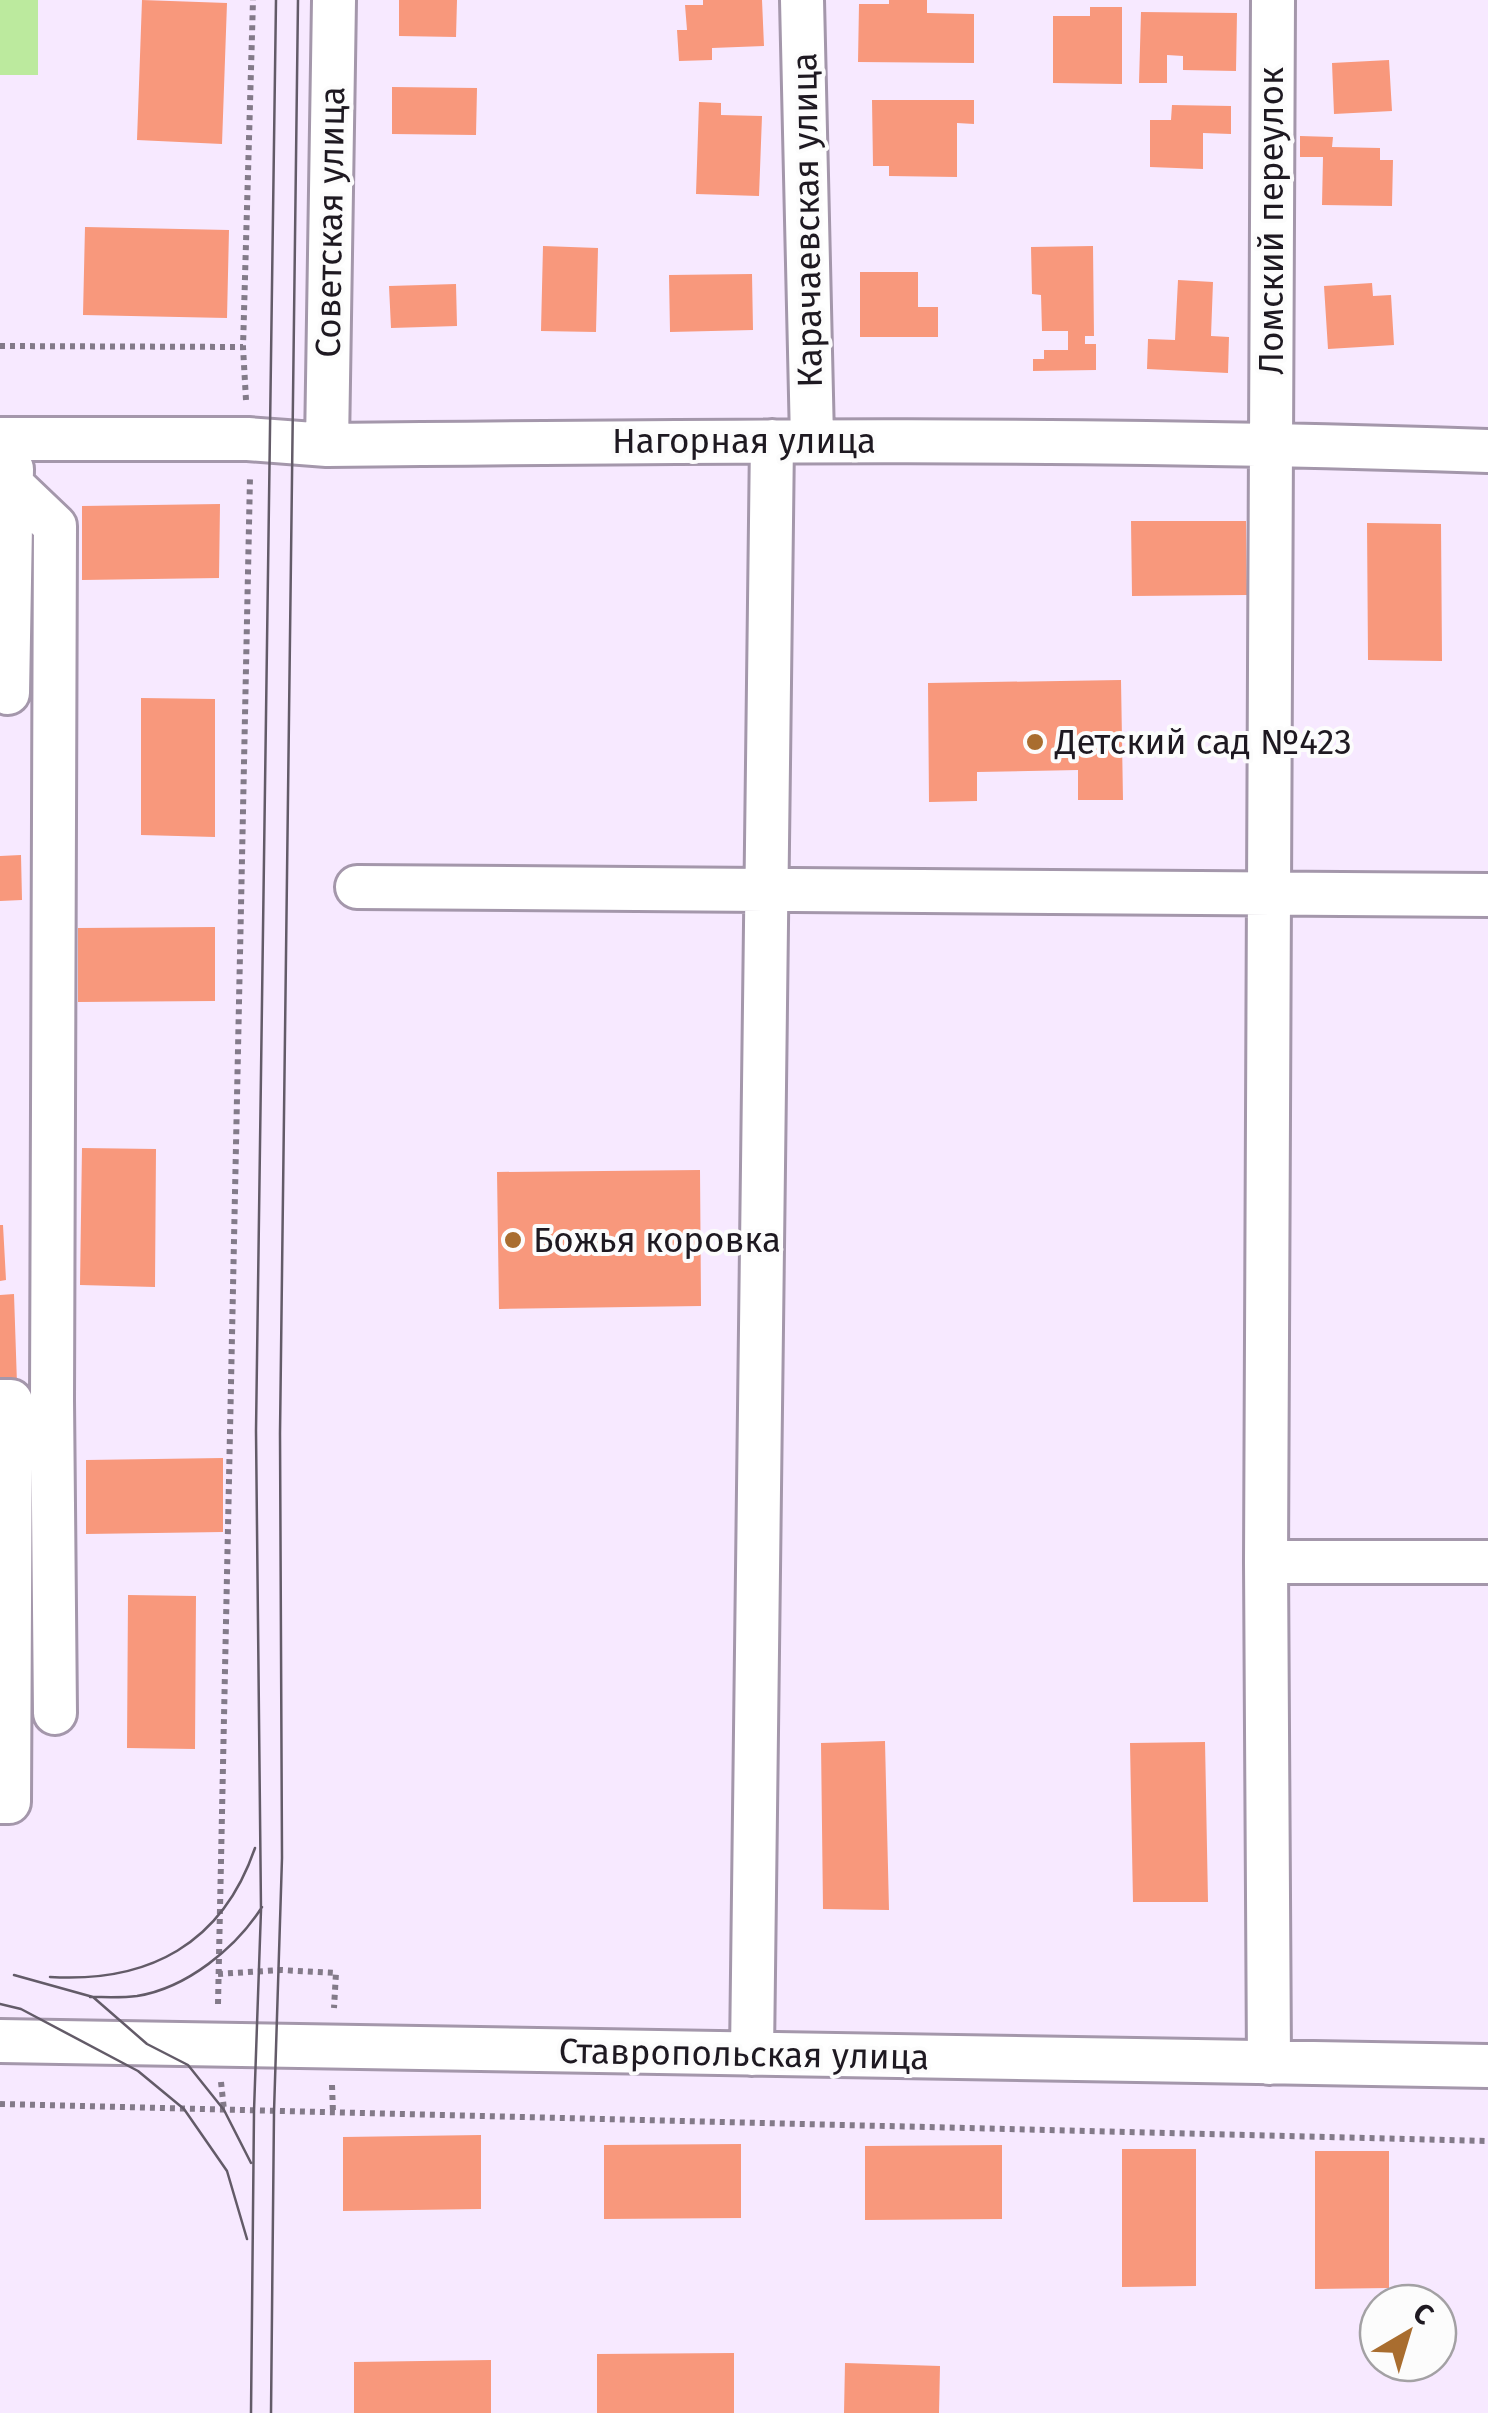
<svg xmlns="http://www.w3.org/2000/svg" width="1488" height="2413" font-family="'Fira Sans',sans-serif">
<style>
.pitch{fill:#bcea9e}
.building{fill:#f8987c}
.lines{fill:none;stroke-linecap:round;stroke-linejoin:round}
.minor-casing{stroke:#a497ab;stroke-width:48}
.path{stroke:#837a89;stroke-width:6;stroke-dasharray:5 5;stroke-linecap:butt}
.minor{stroke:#fff;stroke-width:42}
.tram{stroke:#635b68;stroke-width:2.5}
.poi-dot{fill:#a96d2f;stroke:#fcfcfc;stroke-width:4}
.labels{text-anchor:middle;stroke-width:8;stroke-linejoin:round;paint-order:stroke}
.street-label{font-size:35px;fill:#1e1921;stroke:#fcfcfc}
.poi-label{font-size:35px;fill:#1e1921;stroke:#fcfcfc;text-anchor:start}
</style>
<rect width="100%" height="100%" fill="#f7e9ff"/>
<path class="pitch" d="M 0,0 L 38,0 L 38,75 L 0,75 Z"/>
<path class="building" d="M 142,0 L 227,3 L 222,144 L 137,140 Z
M 399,0 L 457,0 L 456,37 L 399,36 Z
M 703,0 L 762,0 L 764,46 L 712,48 L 712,60 L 679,61 L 677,30 L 687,30 L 685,5 L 703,5 Z
M 889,0 L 927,0 L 927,13 L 974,14 L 974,63 L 858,62 L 859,4 L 889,4 Z
M 1090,7 L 1122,7 L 1122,84 L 1053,83 L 1053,16 L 1090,16 Z
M 1141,12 L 1237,13 L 1236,71 L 1183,70 L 1183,56 L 1167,55 L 1167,83 L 1139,83 Z
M 1389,60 L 1392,111 L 1334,114 L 1332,63 Z
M 392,87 L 477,88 L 476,135 L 392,134 Z
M 872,100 L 974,100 L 974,124 L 957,123 L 957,177 L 889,176 L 889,166 L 873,166 Z
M 699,102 L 721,103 L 721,115 L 762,116 L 759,196 L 696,194 Z
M 1172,105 L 1231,106 L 1231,134 L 1203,133 L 1203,169 L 1150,167 L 1150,120 L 1171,120 Z
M 1300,136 L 1333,137 L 1332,147 L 1380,148 L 1380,160 L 1393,160 L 1392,206 L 1322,205 L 1323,157 L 1300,157 Z
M 85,227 L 229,230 L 227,318 L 83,315 Z
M 543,246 L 598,248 L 596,332 L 541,331 Z
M 1093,246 L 1094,336 L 1085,336 L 1085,344 L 1096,344 L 1096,370 L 1033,371 L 1033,359 L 1044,359 L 1044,350 L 1068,350 L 1068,331 L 1042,331 L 1041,295 L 1032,294 L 1031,247 Z
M 860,272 L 918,272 L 918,307 L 938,307 L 938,337 L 860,337 Z
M 752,274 L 753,330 L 670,332 L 669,275 Z
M 1178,280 L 1213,282 L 1211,336 L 1229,337 L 1228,373 L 1147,369 L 1148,339 L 1175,340 Z
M 1372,283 L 1373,296 L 1391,295 L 1394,345 L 1328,349 L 1324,286 Z
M 456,284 L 457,326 L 391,328 L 389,286 Z
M 220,504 L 219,578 L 82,580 L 82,506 Z
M 1131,521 L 1246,521 L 1247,595 L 1132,596 Z
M 1367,523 L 1441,524 L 1442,661 L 1368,660 Z
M 1121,680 L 1123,800 L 1078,800 L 1078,770 L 977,772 L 977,801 L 929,802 L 928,683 Z
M 141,698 L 215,699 L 215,837 L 141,835 Z
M 21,855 L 22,900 L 0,901 L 0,856 Z
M 215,927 L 215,1001 L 78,1002 L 78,928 Z
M 82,1148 L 156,1149 L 155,1287 L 80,1285 Z
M 700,1170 L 701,1306 L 499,1309 L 497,1172 Z
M 0,1225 L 3,1225 L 6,1280 L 0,1281 Z
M 14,1294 L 17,1384 L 0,1384 L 0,1295 Z
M 223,1458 L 223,1532 L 86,1534 L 86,1460 Z
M 128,1595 L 196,1596 L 195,1749 L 127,1748 Z
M 885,1741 L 889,1910 L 823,1909 L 821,1743 Z
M 1205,1742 L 1208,1902 L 1133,1902 L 1130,1743 Z
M 481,2135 L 481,2209 L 343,2211 L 343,2137 Z
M 741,2144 L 741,2218 L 604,2219 L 604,2145 Z
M 1002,2145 L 1002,2219 L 865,2220 L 865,2146 Z
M 1122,2149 L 1196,2149 L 1196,2286 L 1122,2287 Z
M 1315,2151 L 1389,2151 L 1389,2288 L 1315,2289 Z
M 734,2353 L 734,2413 L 597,2413 L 597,2354 Z
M 491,2360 L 491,2413 L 354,2413 L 354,2362 Z
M 845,2363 L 940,2366 L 939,2413 L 844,2413 Z"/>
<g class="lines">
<defs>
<path id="minor" d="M 802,0 L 812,439
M 0,439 L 248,439 L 327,445 C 714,441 1101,437 1488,451
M 327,445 L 334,0
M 12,485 L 55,526 L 52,1400 L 55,1713
M 8,693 L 12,469
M 357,887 L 1488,895
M 0,1401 L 11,1401 L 9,1802 L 0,1802
M 1266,1562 L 1488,1562
M 0,2041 L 1488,2066
M 752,2054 L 772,441
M 1269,2063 L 1266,1562 L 1273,0"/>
</defs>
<use href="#minor" class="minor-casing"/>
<path class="path" d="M 0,346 L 243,347
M 246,400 L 243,347 L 253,0
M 218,1974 L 281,1970 L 336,1973 L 334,2008
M 218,2004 L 250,477
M 221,2082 L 224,2110
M 332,2085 L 333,2113
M 0,2104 L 1488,2141"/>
<use href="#minor" class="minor"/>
<path class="tram" d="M 14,1975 L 93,1997 L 147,2044 L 188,2065 L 224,2110 L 251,2163
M 50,1977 C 149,1983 222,1944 255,1848
M 90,1997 C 105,1997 122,1998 137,1996 C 187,1988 236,1948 262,1907
M 0,2004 L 21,2009 L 138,2071 L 184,2109 L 227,2171 L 247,2239
M 251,2413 L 254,2111 L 261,1910 L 256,1431 L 276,0
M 271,2413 L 274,2112 L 282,1858 L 280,1433 L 298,0"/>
</g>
<g class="poi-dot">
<circle cx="1035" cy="742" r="10"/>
<circle cx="513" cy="1240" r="10"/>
</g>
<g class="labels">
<g class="street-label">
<text transform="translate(807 220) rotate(-91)" y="12">Карачаевская улица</text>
<text transform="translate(1271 221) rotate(-90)" y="12">Ломский переулок</text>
<text transform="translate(330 222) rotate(-89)" y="12">Советская улица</text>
<text x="744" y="453">Нагорная улица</text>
<text transform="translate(744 2054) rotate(1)" y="12">Ставропольская улица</text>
</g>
<g class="poi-label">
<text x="1055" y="754">Детский сад №423</text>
<text x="533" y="1252">Божья коровка</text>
</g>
</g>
<g transform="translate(1408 2333) rotate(38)"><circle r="48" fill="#fcfcfc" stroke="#a3a1a4" stroke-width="2.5"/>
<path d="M0-8L18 38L0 25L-18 38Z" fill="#a96d2f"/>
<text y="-15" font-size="28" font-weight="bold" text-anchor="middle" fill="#1e1921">С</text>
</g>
</svg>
